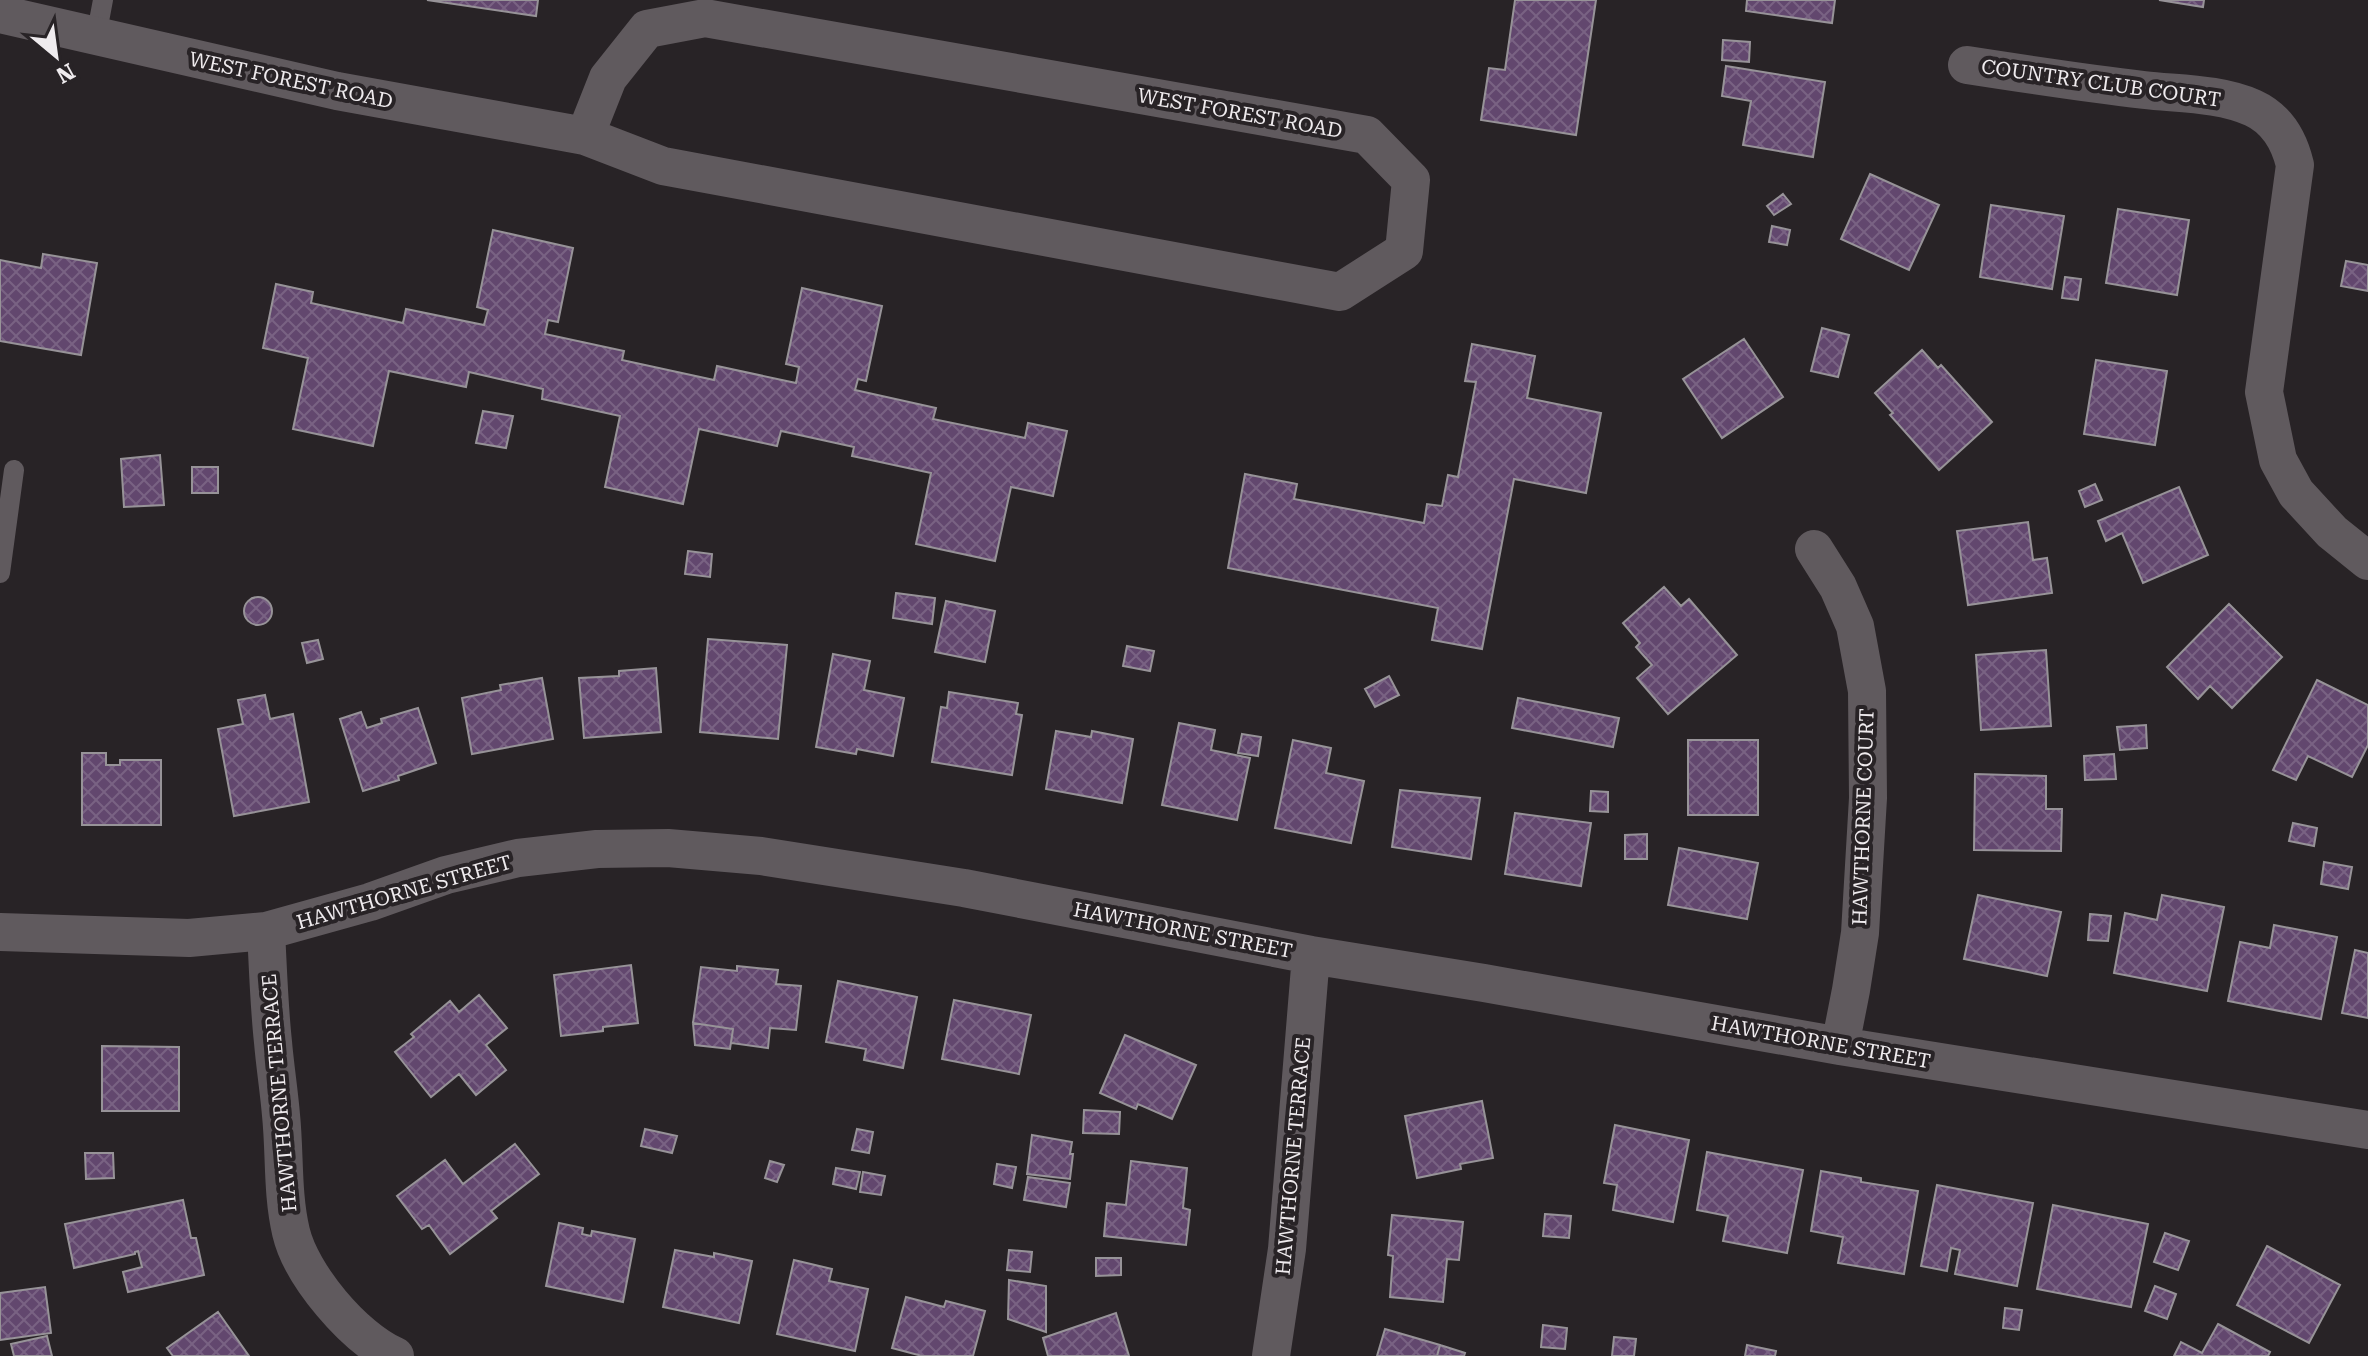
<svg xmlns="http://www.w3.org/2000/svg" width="2368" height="1356" font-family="'Roboto Serif',serif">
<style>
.building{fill:url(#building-cross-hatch);stroke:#979398;stroke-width:2}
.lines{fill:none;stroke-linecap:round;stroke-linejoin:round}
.lane{stroke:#605a5e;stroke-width:20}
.street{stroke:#605a5e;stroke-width:38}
.labels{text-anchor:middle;stroke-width:8;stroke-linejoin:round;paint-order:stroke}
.street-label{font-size:20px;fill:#efebee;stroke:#282326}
</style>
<defs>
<pattern id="building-cross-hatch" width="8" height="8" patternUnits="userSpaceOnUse" patternTransform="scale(2)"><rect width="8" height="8" fill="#62476e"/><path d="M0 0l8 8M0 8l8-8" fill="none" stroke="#796283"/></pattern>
</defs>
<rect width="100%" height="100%" fill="#282326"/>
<path class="building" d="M 427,0 L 538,0 L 536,16 Z
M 1515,0 L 1596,0 L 1576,135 L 1481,120 L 1489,68 L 1505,70 Z
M 1747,0 L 1835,0 L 1832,23 L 1746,11 Z
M 2159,0 L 2204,0 L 2203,7 Z
M 1723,40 L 1750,42 L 1749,62 L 1722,60 Z
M 1726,66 L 1825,82 L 1813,157 L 1743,145 L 1751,101 L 1722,96 Z
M 1870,174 L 1939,205 L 1909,270 L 1841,239 Z
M 1783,194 L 1791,204 L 1774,215 L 1767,206 Z
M 1991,205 L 2064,216 L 2052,289 L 1980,277 Z
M 2118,209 L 2189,220 L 2177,295 L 2106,283 Z
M 1772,226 L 1790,230 L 1787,245 L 1769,242 Z
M 493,230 L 573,248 L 558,322 L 548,320 L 545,334 L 624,351 L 622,360 L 714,380 L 717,366 L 796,383 L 799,367 L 786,364 L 802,288 L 882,306 L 866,381 L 858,379 L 855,390 L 936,408 L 933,419 L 1025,438 L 1028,423 L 1067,431 L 1053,496 L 1011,487 L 995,561 L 916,544 L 931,473 L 852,456 L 854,447 L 781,431 L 777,446 L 699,429 L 683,504 L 605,487 L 620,416 L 542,399 L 543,389 L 469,372 L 466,387 L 389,371 L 373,446 L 293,429 L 308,358 L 263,348 L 276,284 L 313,292 L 311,303 L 403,323 L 406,309 L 484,325 L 488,310 L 477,307 Z
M 43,254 L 97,263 L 81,355 L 0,341 L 0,260 L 41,268 Z
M 2346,261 L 2368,265 L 2368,291 L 2341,286 Z
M 2065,277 L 2081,279 L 2078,300 L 2062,298 Z
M 1822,328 L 1849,335 L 1838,377 L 1811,371 Z
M 1744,339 L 1783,397 L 1722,438 L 1683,379 Z
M 1472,344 L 1535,356 L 1527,398 L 1601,413 L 1586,493 L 1514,479 L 1482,649 L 1432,640 L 1438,608 L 1228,568 L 1245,474 L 1297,484 L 1294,499 L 1424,523 L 1427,504 L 1442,506 L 1448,475 L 1458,477 L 1476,382 L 1465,381 Z
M 1922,350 L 1938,368 L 1941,365 L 1992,422 L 1939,470 L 1890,415 L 1893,413 L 1875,393 Z
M 2096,360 L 2167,371 L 2155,445 L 2084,434 Z
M 483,411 L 513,416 L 506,448 L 476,443 Z
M 160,455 L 164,505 L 124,507 L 121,459 Z
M 192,467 L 218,467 L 218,493 L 192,493 Z
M 2095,484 L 2102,500 L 2085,507 L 2079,491 Z
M 2179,487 L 2208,555 L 2143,583 L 2122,533 L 2106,541 L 2098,521 Z
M 2028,522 L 2033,560 L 2047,558 L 2052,593 L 1968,605 L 1957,531 Z
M 688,551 L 712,554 L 710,577 L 685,574 Z
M 1664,587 L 1681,606 L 1689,599 L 1737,655 L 1668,714 L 1637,678 L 1652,665 L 1636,647 L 1640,643 L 1623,623 Z
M 896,593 L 935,598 L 932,624 L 893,618 Z
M244 611a14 14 0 1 1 28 0a14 14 0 1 1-28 0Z
M 946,601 L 995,611 L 985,662 L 935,652 Z
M 2229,604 L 2282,657 L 2232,708 L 2210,686 L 2198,699 L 2167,667 Z
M 708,639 L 787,645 L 778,739 L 700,732 Z
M 318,640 L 323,659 L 307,663 L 302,643 Z
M 1127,646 L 1154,651 L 1150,671 L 1123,666 Z
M 2046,650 L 2051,726 L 1981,730 L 1976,655 Z
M 833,654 L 870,661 L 864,690 L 904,698 L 893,756 L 857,749 L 856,754 L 816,747 Z
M 656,668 L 661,732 L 584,738 L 579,678 L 619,676 L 619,671 Z
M 1389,676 L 1399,695 L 1375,707 L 1365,689 Z
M 542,678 L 553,739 L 472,754 L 462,698 L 501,690 L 500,685 Z
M 2317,680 L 2368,705 L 2368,745 L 2352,777 L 2308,756 L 2296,780 L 2273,770 Z
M 949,692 L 1018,703 L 1016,714 L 1022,715 L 1012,775 L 932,762 L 941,707 L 947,708 Z
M 265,695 L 270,719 L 293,714 L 309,802 L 234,816 L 218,729 L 243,724 L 238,700 Z
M 1518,698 L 1619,718 L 1613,747 L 1512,728 Z
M 418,708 L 436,763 L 398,776 L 399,780 L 363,791 L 340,719 L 361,712 L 367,728 L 382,723 L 381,719 Z
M 1179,723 L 1215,730 L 1211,750 L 1250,758 L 1237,820 L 1162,805 Z
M 2146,725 L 2147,748 L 2120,750 L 2117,727 Z
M 1056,731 L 1091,737 L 1092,731 L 1133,739 L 1122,803 L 1046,789 Z
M 1242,734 L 1261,737 L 1258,756 L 1238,753 Z
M 1293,740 L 1331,748 L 1326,773 L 1364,781 L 1351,843 L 1275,828 Z
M 1688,740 L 1758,740 L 1758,815 L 1688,815 Z
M 82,753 L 106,753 L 106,765 L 120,765 L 120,760 L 161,760 L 161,825 L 82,825 Z
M 2114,754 L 2116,779 L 2085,780 L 2084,756 Z
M 1975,774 L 2046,776 L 2046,809 L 2062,809 L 2061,851 L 1974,850 Z
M 1400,790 L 1480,798 L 1471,859 L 1392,847 Z
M 1591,791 L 1608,792 L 1608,812 L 1590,811 Z
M 1515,813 L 1591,823 L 1581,886 L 1505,874 Z
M 2293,823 L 2317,828 L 2314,846 L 2289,841 Z
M 1647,834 L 1647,859 L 1625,859 L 1625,835 Z
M 1679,848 L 1758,863 L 1747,919 L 1668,905 Z
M 2324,862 L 2352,867 L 2348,889 L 2321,884 Z
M 1978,895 L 2061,912 L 2047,976 L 1964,959 Z
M 2162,895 L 2224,907 L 2207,991 L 2114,973 L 2125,913 L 2157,920 Z
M 2090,914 L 2111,916 L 2108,941 L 2088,940 Z
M 2274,925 L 2337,937 L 2321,1019 L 2228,1001 L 2240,942 L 2270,948 Z
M 2355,950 L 2368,953 L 2368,1018 L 2342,1013 Z
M 631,965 L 638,1023 L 603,1027 L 603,1031 L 561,1036 L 554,975 Z
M 737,966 L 778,970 L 776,984 L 801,986 L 796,1030 L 770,1028 L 768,1048 L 731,1043 L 733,1029 L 693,1023 L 701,967 L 737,971 Z
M 838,981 L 917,997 L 903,1068 L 864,1060 L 866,1049 L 826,1042 Z
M 479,995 L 507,1028 L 486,1045 L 506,1070 L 476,1095 L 459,1074 L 431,1097 L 395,1052 L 414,1037 L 411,1034 L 450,1001 L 459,1012 Z
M 954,1000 L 1031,1015 L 1019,1074 L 942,1059 Z
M 693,1023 L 733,1029 L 730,1049 L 695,1045 Z
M 1125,1035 L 1196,1065 L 1172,1119 L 1138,1104 L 1136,1109 L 1100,1093 Z
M 102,1046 L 179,1047 L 179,1111 L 102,1111 Z
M 1482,1101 L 1493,1158 L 1460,1164 L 1461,1169 L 1417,1178 L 1405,1116 Z
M 1084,1110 L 1120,1112 L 1119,1134 L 1083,1133 Z
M 1615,1125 L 1689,1140 L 1673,1222 L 1613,1210 L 1617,1185 L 1604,1183 Z
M 645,1129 L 677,1136 L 672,1153 L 641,1146 Z
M 857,1129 L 873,1132 L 869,1153 L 852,1150 Z
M 1032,1135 L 1072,1142 L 1070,1154 L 1073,1154 L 1070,1179 L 1027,1174 Z
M 515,1144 L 539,1174 L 491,1211 L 497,1218 L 450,1254 L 429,1225 L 422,1229 L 397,1196 L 445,1160 L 463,1184 Z
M 1707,1152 L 1803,1170 L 1787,1253 L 1723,1241 L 1728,1216 L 1697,1210 Z
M 85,1153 L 113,1153 L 114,1178 L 86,1179 Z
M 770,1161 L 784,1165 L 777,1182 L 765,1178 Z
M 1131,1161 L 1187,1168 L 1183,1208 L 1190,1210 L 1186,1245 L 1104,1236 L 1107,1203 L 1126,1205 Z
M 997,1164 L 1016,1167 L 1012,1188 L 994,1184 Z
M 836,1168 L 860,1172 L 856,1189 L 833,1184 Z
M 1821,1171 L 1861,1178 L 1861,1182 L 1918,1191 L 1904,1274 L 1838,1263 L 1843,1237 L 1811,1231 Z
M 863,1172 L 885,1176 L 881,1195 L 860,1192 Z
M 1028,1177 L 1070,1183 L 1066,1207 L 1024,1200 Z
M 1937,1185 L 2033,1203 L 2017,1286 L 1955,1274 L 1960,1250 L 1951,1248 L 1947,1271 L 1921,1266 Z
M 183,1200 L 191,1238 L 196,1238 L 204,1275 L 128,1292 L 123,1272 L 142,1267 L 138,1251 L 135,1252 L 135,1254 L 74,1268 L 65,1224 Z
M 2053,1205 L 2148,1224 L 2131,1307 L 2037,1289 Z
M 1545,1214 L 1571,1216 L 1569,1238 L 1543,1236 Z
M 1392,1215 L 1463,1222 L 1459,1260 L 1447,1259 L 1443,1302 L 1390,1297 L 1393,1256 L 1388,1255 Z
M 559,1223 L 583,1228 L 582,1234 L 591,1236 L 592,1231 L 635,1239 L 623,1302 L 546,1286 Z
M 2165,1233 L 2189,1241 L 2178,1270 L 2154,1262 Z
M 2267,1246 L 2340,1285 L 2309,1343 L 2237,1305 Z
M 675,1250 L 714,1257 L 714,1253 L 752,1261 L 739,1323 L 663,1307 Z
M 1009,1250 L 1032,1252 L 1030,1272 L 1007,1270 Z
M 1096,1258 L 1121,1258 L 1121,1275 L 1096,1276 Z
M 794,1260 L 832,1269 L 829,1281 L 868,1289 L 855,1351 L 777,1334 Z
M 1009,1280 L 1046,1286 L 1046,1332 L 1008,1319 Z
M 2155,1286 L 2176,1294 L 2167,1319 L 2145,1311 Z
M 45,1287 L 51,1333 L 0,1340 L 0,1293 Z
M 906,1297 L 944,1307 L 946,1301 L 985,1311 L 973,1356 L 922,1356 L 892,1348 Z
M 2005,1308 L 2022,1310 L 2019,1330 L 2003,1328 Z
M 218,1312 L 249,1356 L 173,1356 L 167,1348 Z
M 1116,1313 L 1129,1356 L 1048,1356 L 1043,1338 Z
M 2218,1324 L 2270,1352 L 2268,1356 L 2174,1356 L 2181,1342 L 2202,1353 Z
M 1543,1325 L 1567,1328 L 1565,1349 L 1541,1347 Z
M 1385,1329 L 1440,1345 L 1437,1356 L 1377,1356 Z
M 47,1336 L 52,1356 L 14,1356 L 11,1344 Z
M 1614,1337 L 1636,1339 L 1634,1356 L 1612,1356 Z
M 1440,1345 L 1465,1353 L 1464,1356 L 1437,1356 Z
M 1747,1345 L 1776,1351 L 1775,1356 L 1745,1356 Z"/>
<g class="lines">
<path class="lane" d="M 96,37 L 103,0
M 0,573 L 14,470"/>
<path class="street" d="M 0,14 L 337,91 L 585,136
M 705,18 L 1367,135 L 1411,180 L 1404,251 L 1340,292 L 663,166 L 585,136 L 608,78 L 647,29 Z
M 1967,65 C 2025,74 2084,83 2144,90 C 2179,94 2220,93 2253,108 C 2277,119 2289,140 2295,165 L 2264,392 L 2278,460 L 2296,493 L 2332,532 L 2368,561
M 1814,549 L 1838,587 L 1855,626 L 1867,691 L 1868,798 L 1860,933 L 1851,990 L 1840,1046
M 266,931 C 268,968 269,1005 273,1042 C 275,1066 279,1091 281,1115 C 285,1154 282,1194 291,1232 C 301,1275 354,1338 395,1356
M 0,932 L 189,938 L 266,931 L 370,902 L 446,875 L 518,858 L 597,849 L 668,848 L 761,856 L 964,888 L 1311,955 L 1484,983 L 1840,1046 L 2368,1130
M 1271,1356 L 1287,1249 L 1311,955"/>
</g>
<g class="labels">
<g class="street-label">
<text transform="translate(291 80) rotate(12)" y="7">WEST FOREST ROAD</text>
<text transform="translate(2101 83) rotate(8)" y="7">COUNTRY CLUB COURT</text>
<text transform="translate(1240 113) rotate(10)" y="7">WEST FOREST ROAD</text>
<text transform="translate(1863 817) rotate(-88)" y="7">HAWTHORNE COURT</text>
<text transform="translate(404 892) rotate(-16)" y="7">HAWTHORNE STREET</text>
<text transform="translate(1183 930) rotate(11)" y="7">HAWTHORNE STREET</text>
<text transform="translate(1821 1042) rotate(10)" y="7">HAWTHORNE STREET</text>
<text transform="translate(279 1093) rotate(-95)" y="7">HAWTHORNE TERRACE</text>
<text transform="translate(1293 1156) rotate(-85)" y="7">HAWTHORNE TERRACE</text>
</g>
</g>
<g transform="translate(56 56) rotate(151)" stroke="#282326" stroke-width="6" paint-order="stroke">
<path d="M0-6L14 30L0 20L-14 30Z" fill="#efebee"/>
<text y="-12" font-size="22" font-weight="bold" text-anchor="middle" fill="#efebee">N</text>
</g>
</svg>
